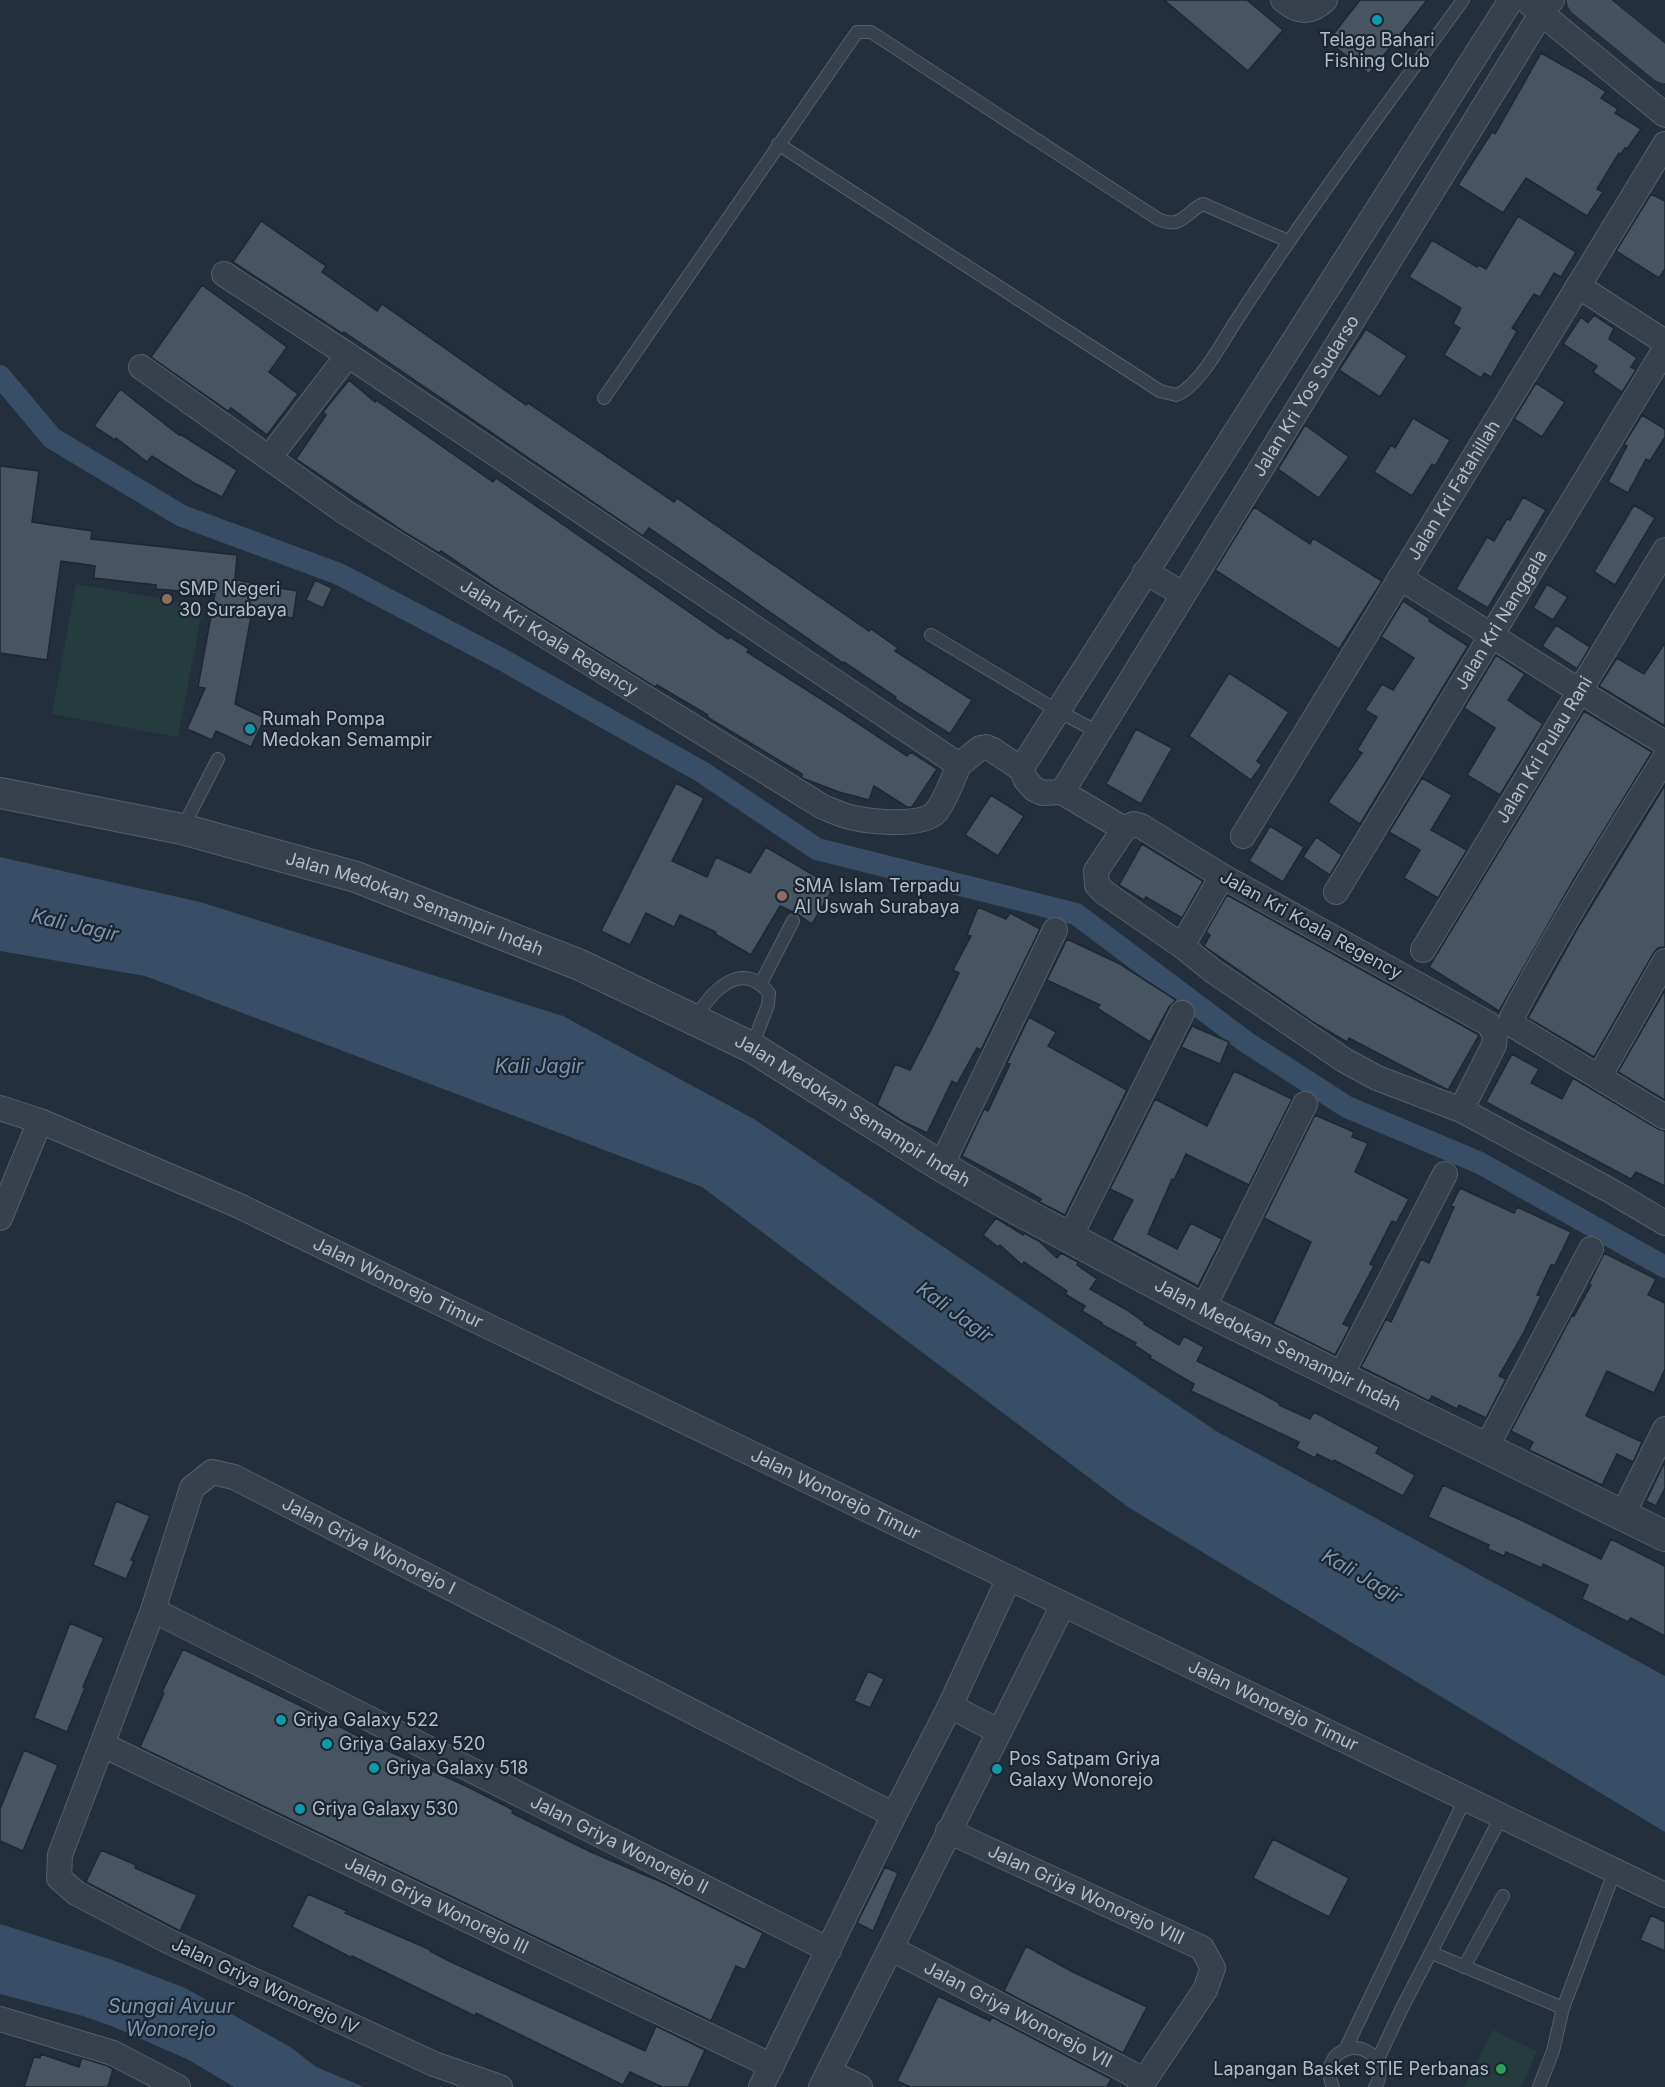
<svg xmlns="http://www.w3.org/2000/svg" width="1665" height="2087" font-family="Inter,sans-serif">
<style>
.garden{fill:#253c3e}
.water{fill:#384e66}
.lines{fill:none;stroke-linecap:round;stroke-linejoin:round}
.canal{stroke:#384e66;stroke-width:22}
.building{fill:#475563;stroke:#1e2834;stroke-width:1.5}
.service-casing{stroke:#555f6b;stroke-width:14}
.minor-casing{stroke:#555f6b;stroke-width:26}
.tertiary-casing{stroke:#555f6b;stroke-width:32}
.secondary-casing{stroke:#555f6b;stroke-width:34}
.service{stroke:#37414d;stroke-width:12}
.minor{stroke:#37414d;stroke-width:24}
.tertiary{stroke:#37414d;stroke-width:30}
.secondary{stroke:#455060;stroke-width:33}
.culture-dot{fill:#0f9aa8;stroke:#1c2632;stroke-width:2}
.education-dot{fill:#8d6e63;stroke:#1c2632;stroke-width:2}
.leisure-dot{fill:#2e9e5b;stroke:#1c2632;stroke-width:2}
.labels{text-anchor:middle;stroke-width:4.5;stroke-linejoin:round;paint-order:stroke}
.poi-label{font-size:18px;fill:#b3bcc8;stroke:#1c2632;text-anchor:start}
.street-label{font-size:18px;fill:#b3bcc8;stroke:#1c2632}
.water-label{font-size:20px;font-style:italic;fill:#7a94b0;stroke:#1c2632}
</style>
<rect width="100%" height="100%" fill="#232f3d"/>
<path class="garden" d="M 76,584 L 203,606 L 178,737 L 52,714 Z
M 1493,2030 L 1537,2051 L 1521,2087 L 1464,2087 Z"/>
<path class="water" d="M 0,857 L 200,902 L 563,1016 L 754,1119 L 1216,1431 L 1665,1676 L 1665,1832 L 1128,1507 L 702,1187 L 145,976 L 0,951 Z
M 0,1924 L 110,1959 L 185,1988 L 292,2048 L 316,2067 L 364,2087 L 234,2087 L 189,2060 L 114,2027 L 83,2016 L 0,1994 Z"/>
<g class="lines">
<path class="canal" d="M 0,376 L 52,438 L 182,516 L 339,574 L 503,660 L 702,772 L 817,849 L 1076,914 L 1246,1042 L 1347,1107 L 1480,1163 L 1665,1267"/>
</g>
<path class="building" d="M 1164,0 L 1247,0 L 1283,30 L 1248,71 Z
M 1360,0 L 1427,0 L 1369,74 L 1328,41 Z
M 1541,53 L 1582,76 L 1606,92 L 1601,98 L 1618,109 L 1615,113 L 1641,129 L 1627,149 L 1625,148 L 1621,154 L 1619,153 L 1597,189 L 1603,192 L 1587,216 L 1526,178 L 1503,213 L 1458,185 L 1492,132 L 1495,134 Z
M 1651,194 L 1665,201 L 1665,269 L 1659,278 L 1616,251 Z
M 1518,216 L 1576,252 L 1561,277 L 1554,273 L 1540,297 L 1534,294 L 1512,328 L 1517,331 L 1491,377 L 1484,373 L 1481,378 L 1444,355 L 1460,328 L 1453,324 L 1461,308 L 1409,277 L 1432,240 L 1477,267 L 1479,265 L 1486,269 Z
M 261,221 L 326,266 L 322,272 L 377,311 L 382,304 L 526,405 L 528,403 L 674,502 L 677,498 L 869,631 L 871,629 L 898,648 L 895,651 L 972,700 L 950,734 L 895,699 L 896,697 L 844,662 L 843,663 L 649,528 L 643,536 L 344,332 L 343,334 L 233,262 Z
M 202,285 L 287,347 L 269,372 L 298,394 L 267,435 L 231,408 L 228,411 L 151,357 Z
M 1594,315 L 1614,328 L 1609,339 L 1637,358 L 1631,367 L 1636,370 L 1622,392 L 1593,372 L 1597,366 L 1563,344 L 1581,317 L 1588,323 Z
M 1366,329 L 1407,356 L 1380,397 L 1339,370 Z
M 349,380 L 375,402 L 376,400 L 493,482 L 496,478 L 728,639 L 730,637 L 749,649 L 747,652 L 835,708 L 907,756 L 911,752 L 937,769 L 912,807 L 907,807 L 874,786 L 869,800 L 839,792 L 802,778 L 802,774 L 707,717 L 708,715 L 657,685 L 655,687 L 500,591 L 441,551 L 439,553 L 406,533 L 296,459 L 326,415 L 323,412 Z
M 1536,383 L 1565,402 L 1542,437 L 1514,419 Z
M 120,389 L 179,435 L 180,434 L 237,470 L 222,497 L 194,483 L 152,456 L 147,462 L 116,438 L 115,440 L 94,426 Z
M 1642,415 L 1665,429 L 1665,437 L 1650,461 L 1646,459 L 1628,493 L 1608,482 L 1627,446 L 1624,444 Z
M 1413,418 L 1450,440 L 1435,466 L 1432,464 L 1412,496 L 1374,472 L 1391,445 L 1395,448 Z
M 1305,425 L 1349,457 L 1319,498 L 1278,469 Z
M 0,466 L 39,471 L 32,522 L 92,531 L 91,539 L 237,555 L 235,580 L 297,591 L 293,618 L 252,611 L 235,704 L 265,718 L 251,747 L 216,731 L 212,740 L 187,729 L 205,688 L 198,687 L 215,594 L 156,589 L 156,585 L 94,578 L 95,566 L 61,561 L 47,660 L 0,653 Z
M 1523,497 L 1546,510 L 1488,608 L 1456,589 L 1487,537 L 1494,541 L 1507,519 L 1510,520 Z
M 1634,505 L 1655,518 L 1615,585 L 1594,572 Z
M 1254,507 L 1310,544 L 1313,538 L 1382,581 L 1339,649 L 1215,570 Z
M 315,580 L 332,588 L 323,608 L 306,600 Z
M 1547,584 L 1568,597 L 1553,620 L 1533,608 Z
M 1403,601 L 1430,619 L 1429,621 L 1468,646 L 1360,824 L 1328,802 L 1362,753 L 1357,750 L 1377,717 L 1365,710 L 1382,684 L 1393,690 L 1414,658 L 1381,637 Z
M 1556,625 L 1590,647 L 1577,669 L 1542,646 Z
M 1665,643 L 1665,726 L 1599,686 L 1617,658 L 1644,674 Z
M 1496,655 L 1525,674 L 1508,700 L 1543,724 L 1500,795 L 1467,775 L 1495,728 L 1464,708 Z
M 1229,673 L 1289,712 L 1257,761 L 1262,765 L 1251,780 L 1189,736 Z
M 1584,711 L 1652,752 L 1574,879 L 1499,1011 L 1429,967 Z
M 1136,729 L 1172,748 L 1141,804 L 1106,784 Z
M 1422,778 L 1452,795 L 1431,830 L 1467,850 L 1438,898 L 1404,878 L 1420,850 L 1389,832 Z
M 676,783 L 704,798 L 672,861 L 707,877 L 716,857 L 750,873 L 766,847 L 834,887 L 812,924 L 797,914 L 780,906 L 751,955 L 715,934 L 716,932 L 680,915 L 674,927 L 646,913 L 630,945 L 601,931 Z
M 1665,785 L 1665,947 L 1658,948 L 1653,954 L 1594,1057 L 1528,1018 L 1579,926 Z
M 991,795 L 1024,816 L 998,856 L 965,835 Z
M 1270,826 L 1304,847 L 1283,882 L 1249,861 Z
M 1316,837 L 1342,855 L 1330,875 L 1303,857 Z
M 1142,844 L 1203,881 L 1182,918 L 1146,897 L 1144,900 L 1119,885 Z
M 1227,895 L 1479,1035 L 1448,1090 L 1349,1038 L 1347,1042 L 1313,1022 L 1204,946 L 1210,935 L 1206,932 Z
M 978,907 L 1006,919 L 1010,913 L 1040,929 L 981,1050 L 977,1048 L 957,1084 L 952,1081 L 927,1133 L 904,1122 L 877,1105 L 895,1064 L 910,1070 L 933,1026 L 959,973 L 953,970 L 971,936 L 967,935 Z
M 1067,939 L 1120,964 L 1176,1000 L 1169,1007 L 1150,1042 L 1097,1008 L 1100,1005 L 1047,980 Z
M 1665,990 L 1665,1100 L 1618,1072 Z
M 1029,1017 L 1056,1032 L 1048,1046 L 1127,1090 L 1065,1215 L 1039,1202 L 1041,1199 L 1020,1187 L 962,1156 L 984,1109 L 988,1111 L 1010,1064 L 1007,1063 Z
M 1192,1026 L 1229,1042 L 1220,1064 L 1181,1047 Z
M 1512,1054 L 1539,1069 L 1531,1083 L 1562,1099 L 1573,1078 L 1658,1129 L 1665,1131 L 1665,1186 L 1636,1172 L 1631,1179 L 1486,1102 Z
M 1234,1071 L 1292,1099 L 1249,1185 L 1186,1154 L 1174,1180 L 1172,1179 L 1148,1234 L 1177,1249 L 1191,1223 L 1222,1239 L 1198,1286 L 1112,1240 L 1133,1200 L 1110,1189 L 1155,1099 L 1207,1126 Z
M 1315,1115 L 1354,1132 L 1352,1137 L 1368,1143 L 1355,1172 L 1409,1199 L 1396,1223 L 1392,1221 L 1370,1264 L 1374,1266 L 1343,1324 L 1350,1327 L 1335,1355 L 1273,1324 L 1311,1242 L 1264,1218 Z
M 1460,1188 L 1514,1213 L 1517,1207 L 1571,1232 L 1555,1265 L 1551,1265 L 1537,1295 L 1541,1296 L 1524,1332 L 1499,1376 L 1506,1379 L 1486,1418 L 1459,1405 L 1457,1409 L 1432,1396 L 1429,1401 L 1361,1367 L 1386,1319 L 1391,1322 L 1421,1259 L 1429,1263 L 1454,1207 L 1451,1206 Z
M 996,1218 L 1023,1235 L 1024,1233 L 1039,1241 L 1057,1258 L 1061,1253 L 1078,1262 L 1077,1265 L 1097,1279 L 1090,1289 L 1127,1310 L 1145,1323 L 1144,1324 L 1179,1345 L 1184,1336 L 1204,1347 L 1197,1361 L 1261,1393 L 1279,1403 L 1279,1405 L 1310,1419 L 1314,1412 L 1379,1447 L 1376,1453 L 1415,1475 L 1403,1496 L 1334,1460 L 1333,1462 L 1317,1454 L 1315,1458 L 1296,1448 L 1299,1442 L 1191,1391 L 1194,1384 L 1150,1358 L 1151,1356 L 1134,1345 L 1136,1343 L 1101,1324 L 1102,1323 L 1082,1311 L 1085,1306 L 1065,1294 L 1067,1291 L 1024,1262 L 1022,1265 L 1000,1245 L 998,1247 L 983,1235 Z
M 1604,1253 L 1656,1279 L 1648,1295 L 1665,1303 L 1665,1369 L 1654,1393 L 1607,1371 L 1586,1416 L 1642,1442 L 1633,1462 L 1617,1454 L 1602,1485 L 1529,1450 L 1533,1442 L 1511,1431 L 1572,1315 L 1574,1316 L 1591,1285 L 1589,1284 Z
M 1665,1461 L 1665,1488 L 1656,1506 L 1646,1501 Z
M 1443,1485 L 1521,1520 L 1601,1559 L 1611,1539 L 1665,1566 L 1665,1636 L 1631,1618 L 1628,1622 L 1582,1599 L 1588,1585 L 1543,1564 L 1542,1568 L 1506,1552 L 1504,1556 L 1488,1549 L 1489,1545 L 1428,1517 Z
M 116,1501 L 150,1516 L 131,1560 L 134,1561 L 126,1579 L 93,1565 Z
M 70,1623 L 104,1638 L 83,1687 L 85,1688 L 67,1732 L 34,1718 Z
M 183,1649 L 299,1705 L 371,1743 L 468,1787 L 513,1810 L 512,1813 L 591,1852 L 666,1884 L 763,1933 L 745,1970 L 736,1966 L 711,2021 L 140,1747 L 164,1693 L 162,1692 Z
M 868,1671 L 884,1679 L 870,1708 L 854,1701 Z
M 24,1750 L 58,1765 L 23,1851 L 0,1841 L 0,1809 Z
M 1273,1839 L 1349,1878 L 1329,1917 L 1253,1878 Z
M 101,1850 L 136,1865 L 135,1868 L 197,1895 L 180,1931 L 86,1882 Z
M 885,1867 L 898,1873 L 873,1931 L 857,1923 Z
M 308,1894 L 347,1911 L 345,1913 L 431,1950 L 430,1951 L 449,1961 L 645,2051 L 656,2026 L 705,2050 L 688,2087 L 662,2087 L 630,2072 L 623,2085 L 476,2013 L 475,2016 L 352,1956 L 352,1958 L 292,1927 Z
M 1651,1915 L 1665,1922 L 1665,1951 L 1640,1940 Z
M 1026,1946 L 1071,1971 L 1147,2007 L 1123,2053 L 1004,1991 Z
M 938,1996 L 990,2021 L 992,2017 L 1111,2079 L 1107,2087 L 910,2087 L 897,2081 Z
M 41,2054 L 79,2067 L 82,2058 L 108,2066 L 113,2069 L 108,2087 L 24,2087 L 34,2057 L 40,2058 Z"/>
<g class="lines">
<defs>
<path id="service" d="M 778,144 L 1160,391 L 1176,395 C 1199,387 1222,342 1236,321 C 1307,211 1386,106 1463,0
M 604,398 L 857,32 L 871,32 L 1158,219 C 1182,230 1185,212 1203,204 L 1288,241
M 931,635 L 1058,711 L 1098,732
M 182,829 L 218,759
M 761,983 L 793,921
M 695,1019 C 711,992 741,958 769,993 L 768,1005 L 752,1046
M 1432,1953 L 1563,2008
M 1464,1967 L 1503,1896
M 1345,2050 L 1465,1799
M 1377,2061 L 1402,2008 L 1502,1815
M 1333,2087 C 1315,2048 1371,2032 1379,2069 C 1380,2075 1379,2082 1375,2087
M 1539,2087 L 1553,2051 L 1563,2008 L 1615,1870"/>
<g id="minor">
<path d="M 1283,0 C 1299,13 1310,14 1325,0"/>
<path d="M 1529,3 L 1665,115"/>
<path d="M 224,274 L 348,355 L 959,765 L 980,748 L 986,747 L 993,750 L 1021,769 L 1026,780 L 1034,789 L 1043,793 L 1062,792 L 1124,829"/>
<path d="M 1578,286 L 1665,342"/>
<path id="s1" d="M 141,367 L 345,512 L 823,807 C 833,811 843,816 854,818 C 874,822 922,827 936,812 C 945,801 953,779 959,765"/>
<path d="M 269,458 L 348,355"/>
<path d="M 1145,572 L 1183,594"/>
<path d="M 1400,578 C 1489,633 1575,690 1665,743"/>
<path d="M 1665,758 C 1611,843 1559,928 1512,1017 L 1512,1022 L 1516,1027 L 1665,1117"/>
<path d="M 1021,769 L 1511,0"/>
<path id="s2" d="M 1062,792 L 1541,14 L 1552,0"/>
<path id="s3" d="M 1243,836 L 1665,144"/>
<path id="s4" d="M 1336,892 L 1665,349"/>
<path d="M 1182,946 L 1222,876"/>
<path id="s5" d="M 1423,950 L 1665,550"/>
<path d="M 1599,1077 L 1665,961"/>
<path id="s6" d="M 0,1108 L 40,1121 L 237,1205 L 1665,1895"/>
<path d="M 1461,1110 L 1494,1045 L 1495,1035 L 1489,1024 L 1222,876 L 1141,826 L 1134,824 L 1124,829 L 1096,871 L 1097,885 L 1105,893 L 1182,946 L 1213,971 L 1344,1060 L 1377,1078 L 1461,1110 L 1611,1191 L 1665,1223"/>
<path d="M 941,1166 L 1055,930"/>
<path d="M 0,1218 L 40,1121"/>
<path d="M 1070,1237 L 1182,1013"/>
<path d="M 1203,1309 L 1305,1104"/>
<path d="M 1340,1377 L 1445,1174"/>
<path d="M 1486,1448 L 1591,1249"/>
<path d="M 1622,1516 L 1665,1429"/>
<path id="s7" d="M 153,1610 L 829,1950"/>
<path d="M 950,1706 L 998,1731"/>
<path id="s8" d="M 103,1745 L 772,2066"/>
<path id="s9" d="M 948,1831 L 1202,1948 L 1213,1968 L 1205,1990 L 1140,2087"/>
<path id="s10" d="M 892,1949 L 1144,2080"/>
<path d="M 0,2019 L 113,2053 L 178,2087"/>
<path d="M 829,2072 L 860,2087"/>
<path id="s11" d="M 500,2087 L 434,2064 L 168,1941 L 76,1893 L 59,1878 L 60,1855 L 153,1610 L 192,1488 L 212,1472 L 234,1477 L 894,1815"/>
<path d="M 761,2087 L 894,1815 L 950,1706 L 1009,1578"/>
<path d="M 821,2087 L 1063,1605"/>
</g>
<g id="tertiary">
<path id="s12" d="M 0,793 L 182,829 L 356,877 L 580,965 L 751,1047 L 941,1166 L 1005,1203 L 1203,1309 L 1665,1536"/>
</g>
<path id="secondary" d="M 1584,0 L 1665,66"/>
</defs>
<use href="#service" class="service-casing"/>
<use href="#minor" class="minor-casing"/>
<use href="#tertiary" class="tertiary-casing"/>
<use href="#secondary" class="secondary-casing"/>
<use href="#service" class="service"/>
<use href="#minor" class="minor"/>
<use href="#tertiary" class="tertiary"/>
<use href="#secondary" class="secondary"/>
</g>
<g class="culture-dot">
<circle cx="1377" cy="20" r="6"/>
<circle cx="250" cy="729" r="6"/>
<circle cx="281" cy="1720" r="6"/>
<circle cx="327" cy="1744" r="6"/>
<circle cx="374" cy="1768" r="6"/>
<circle cx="997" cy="1769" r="6"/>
<circle cx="300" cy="1809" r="6"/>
</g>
<g class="education-dot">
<circle cx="167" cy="599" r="6"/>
<circle cx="782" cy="896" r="6"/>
</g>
<circle class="leisure-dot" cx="1501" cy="2069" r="6"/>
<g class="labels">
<g class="poi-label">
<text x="1377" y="46" text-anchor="middle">Telaga Bahari<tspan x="1377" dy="21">Fishing Club</tspan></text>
<text x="179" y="595">SMP Negeri<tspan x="179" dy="21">30 Surabaya</tspan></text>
<text x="262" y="725">Rumah Pompa<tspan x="262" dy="21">Medokan Semampir</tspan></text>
<text x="794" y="892">SMA Islam Terpadu<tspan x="794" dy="21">Al Uswah Surabaya</tspan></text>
<text x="293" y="1726">Griya Galaxy 522</text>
<text x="339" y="1750">Griya Galaxy 520</text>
<text x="1009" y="1765">Pos Satpam Griya<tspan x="1009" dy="21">Galaxy Wonorejo</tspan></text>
<text x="386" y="1774">Griya Galaxy 518</text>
<text x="312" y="1815">Griya Galaxy 530</text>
<text x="1489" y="2075" text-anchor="end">Lapangan Basket STIE Perbanas</text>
</g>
<g class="street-label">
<text dy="6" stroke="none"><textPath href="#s2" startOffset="465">Jalan Kri Yos Sudarso</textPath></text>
<text dy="6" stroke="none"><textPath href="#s3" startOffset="405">Jalan Kri Fatahillah</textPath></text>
<text dy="6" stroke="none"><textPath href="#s4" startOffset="318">Jalan Kri Nanggala</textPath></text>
<text dy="6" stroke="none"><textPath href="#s1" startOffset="490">Jalan Kri Koala Regency</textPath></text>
<text dy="6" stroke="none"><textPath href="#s5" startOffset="234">Jalan Kri Pulau Rani</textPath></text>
<text dy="6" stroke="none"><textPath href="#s12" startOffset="430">Jalan Medokan Semampir Indah</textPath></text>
<text transform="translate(1311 925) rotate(29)" y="6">Jalan Kri Koala Regency</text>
<text dy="6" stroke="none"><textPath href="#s12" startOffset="916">Jalan Medokan Semampir Indah</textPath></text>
<text dy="6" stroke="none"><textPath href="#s6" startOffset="435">Jalan Wonorejo Timur</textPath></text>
<text dy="6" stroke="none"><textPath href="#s12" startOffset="1402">Jalan Medokan Semampir Indah</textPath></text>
<text dy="6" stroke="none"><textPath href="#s6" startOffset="921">Jalan Wonorejo Timur</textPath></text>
<text dy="6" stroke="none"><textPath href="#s11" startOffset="1102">Jalan Griya Wonorejo I</textPath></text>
<text dy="6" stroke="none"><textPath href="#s6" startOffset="1407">Jalan Wonorejo Timur</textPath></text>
<text dy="6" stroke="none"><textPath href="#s7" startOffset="522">Jalan Griya Wonorejo II</textPath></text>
<text dy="6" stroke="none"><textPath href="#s9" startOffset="152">Jalan Griya Wonorejo VIII</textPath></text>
<text dy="6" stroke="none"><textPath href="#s8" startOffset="370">Jalan Griya Wonorejo III</textPath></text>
<text transform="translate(265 1986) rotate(25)" y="6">Jalan Griya Wonorejo IV</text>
<text dy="6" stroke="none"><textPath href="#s10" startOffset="142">Jalan Griya Wonorejo VII</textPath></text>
</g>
<g class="water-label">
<text transform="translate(75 925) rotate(13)" y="7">Kali Jagir</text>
<text x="539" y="1073">Kali Jagir</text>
<text transform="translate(955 1312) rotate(36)" y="7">Kali Jagir</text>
<text transform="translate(1362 1576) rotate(30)" y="7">Kali Jagir</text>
<text x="171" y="2013">Sungai Avuur<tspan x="171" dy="23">Wonorejo</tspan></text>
</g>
</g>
</svg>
